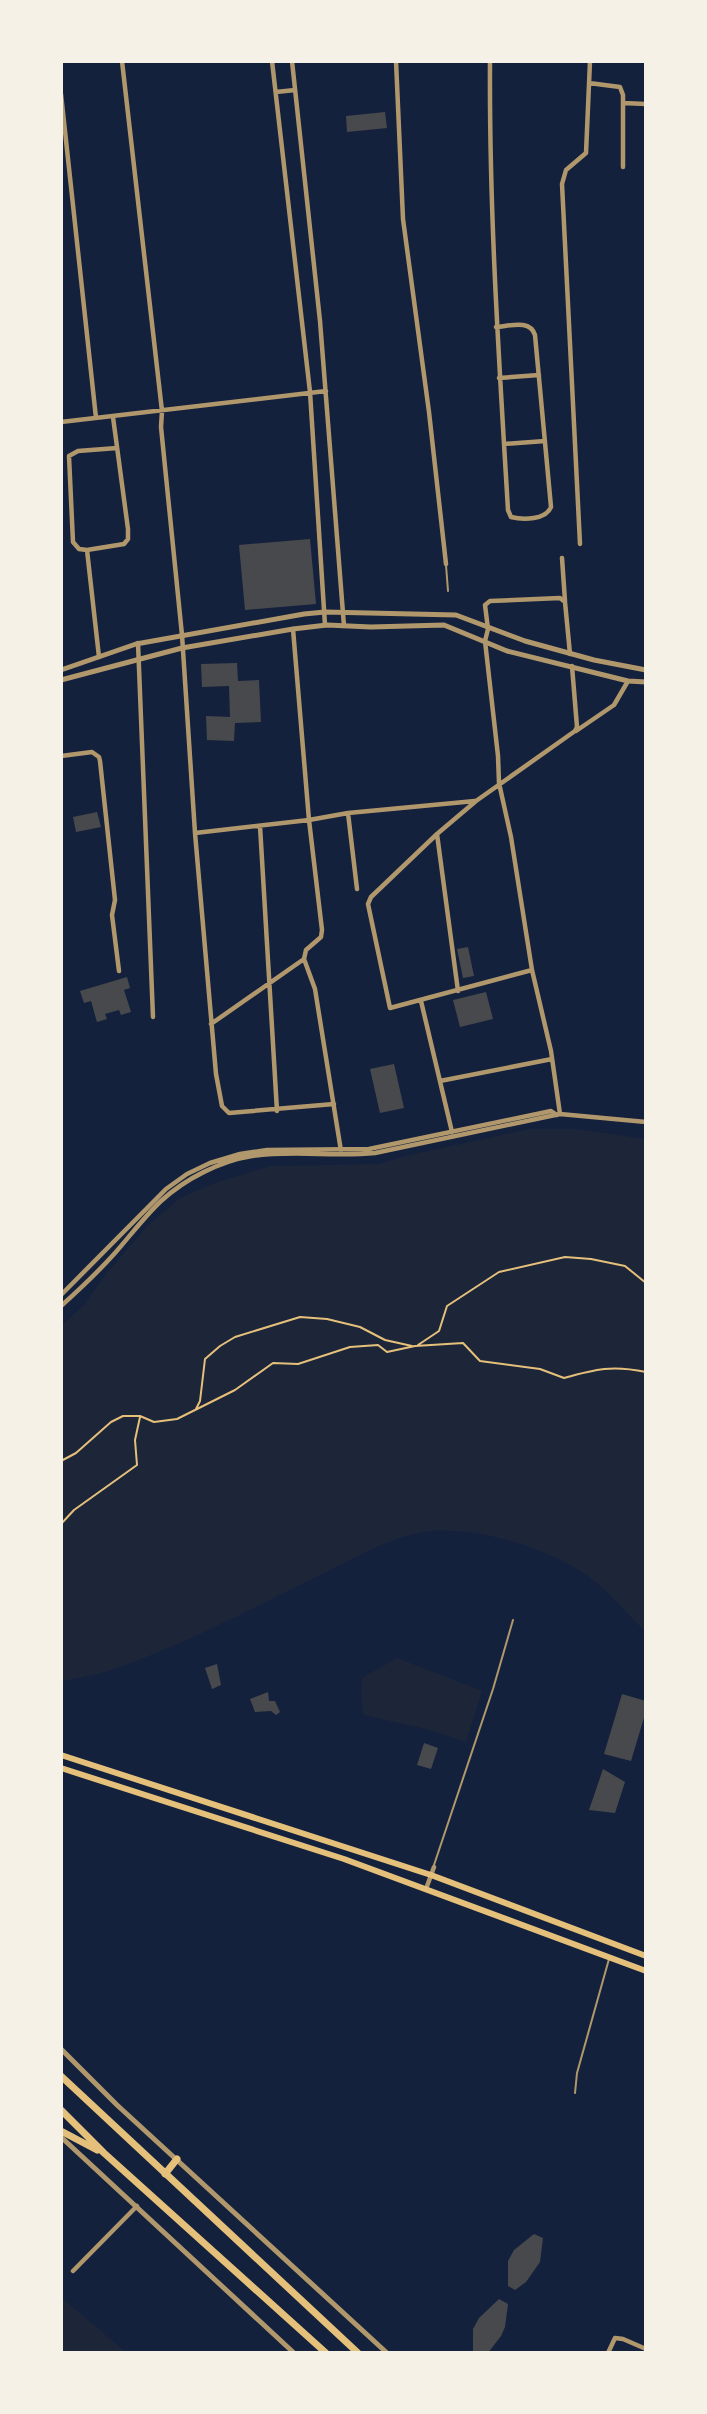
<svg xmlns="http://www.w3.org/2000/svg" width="707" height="2414" font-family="'PT Sans Narrow',sans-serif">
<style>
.green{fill:#1d2539}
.building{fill:#48494c}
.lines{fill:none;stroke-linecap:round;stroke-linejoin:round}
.path{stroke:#e5c07b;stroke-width:2}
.service{stroke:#b1986c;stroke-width:2}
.minor{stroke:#b1986c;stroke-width:4.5}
.tertiary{stroke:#b1986c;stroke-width:5}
.secondary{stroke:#e5c07b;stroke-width:6}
.trunk{stroke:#e5c07b;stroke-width:7}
</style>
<rect width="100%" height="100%" fill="#14213d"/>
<path class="green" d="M 530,1129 L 576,1129 L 646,1139 L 646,1632 C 627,1614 610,1593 589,1577 C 548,1547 463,1521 413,1534 C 378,1543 348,1562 316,1577 C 248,1610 180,1647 108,1671 C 93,1676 77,1678 61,1681 L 61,1326 L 84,1305 L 106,1274 L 149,1224 L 179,1199 L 209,1185 L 270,1166 L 379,1164 L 401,1157 Z
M 397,1658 L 482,1691 L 466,1742 L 430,1730 L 364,1715 L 361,1697 L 362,1678 Z
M 61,2297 L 127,2353 L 61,2353 Z"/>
<path class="building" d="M 385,112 L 387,128 L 347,132 L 346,116 Z
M 310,539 L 316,604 L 245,610 L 239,545 Z
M 237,663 L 238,681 L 259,680 L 261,722 L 235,723 L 234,741 L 207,740 L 206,716 L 230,717 L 229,686 L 202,687 L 201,664 Z
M 97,812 L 101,827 L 76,832 L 73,817 Z
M 468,947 L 474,976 L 463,978 L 457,949 Z
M 127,977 L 130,988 L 124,990 L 131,1012 L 121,1015 L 119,1010 L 105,1014 L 107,1019 L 97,1022 L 91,1001 L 84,1003 L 80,991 Z
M 486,992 L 493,1019 L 460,1027 L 453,1000 Z
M 394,1064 L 404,1108 L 380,1113 L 370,1069 Z
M 217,1664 L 221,1685 L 212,1689 L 205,1668 Z
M 268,1692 L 269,1701 L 275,1701 L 280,1712 L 276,1715 L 271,1711 L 255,1712 L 250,1699 Z
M 622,1694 L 646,1701 L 646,1711 L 631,1761 L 604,1754 Z
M 424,1743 L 438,1748 L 431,1769 L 417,1765 Z
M 603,1769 L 625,1782 L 615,1813 L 589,1810 Z
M 534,2234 L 543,2238 L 540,2262 L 526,2282 L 515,2290 L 508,2286 L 508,2261 L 514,2250 Z
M 499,2299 L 508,2304 L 505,2327 L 501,2336 L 488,2353 L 476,2353 L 473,2351 L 473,2329 L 479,2318 Z"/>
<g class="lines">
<path class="path" d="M 418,1345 L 439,1331 L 447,1306 L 499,1272 L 565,1257 L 591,1259 L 625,1266 L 646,1283
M 196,1409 L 200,1401 L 205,1359 L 220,1346 L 235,1337 L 300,1317 L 327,1319 L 360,1327 L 385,1340 L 412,1346
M 61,1461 L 76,1453 L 111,1422 L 123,1416 L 140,1416 L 154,1422 L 177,1419 L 235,1390 L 273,1363 L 298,1364 L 350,1347 L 378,1345 L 387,1352 L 415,1346 L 463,1343 L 480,1361 L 540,1369 L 564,1378 C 596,1369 612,1365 646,1372
M 61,1524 L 74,1510 L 137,1465 L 135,1440 L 140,1417"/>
<path class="service" d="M 446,565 L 448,591
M 434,1865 L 493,1689 L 513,1620
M 575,2093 L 577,2073 L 609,1959"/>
<path class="minor" d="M 122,61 L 162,411 L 161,427 L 182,635 L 195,833
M 272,61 L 310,392 L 325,625
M 292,61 L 320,321 L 344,626
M 396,61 L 403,219 L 429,412 L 446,564
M 490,61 C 489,211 499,360 508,510 L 511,517 C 523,520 546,520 551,507 L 535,335 C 530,319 510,326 496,327
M 589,83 L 620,87 L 623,95 L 623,167
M 276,92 L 295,90
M 61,94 L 96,418
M 623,103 L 646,104
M 499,378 L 539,375
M 61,422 L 326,391
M 504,444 L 545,441
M 580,544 L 562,184 L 566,170 L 586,153 L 590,61
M 87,550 L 79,549 L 73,542 L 69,456 L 78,451 L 117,448
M 562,558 L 565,601
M 293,629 L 309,820 L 195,833 L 216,1074 L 222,1106 L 229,1113 L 334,1104
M 138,643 L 153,1017
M 99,657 L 87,550 L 124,544 L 128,539 L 128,529 L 113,417
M 576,731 L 614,705 L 628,681
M 61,756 L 92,752 L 99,757 L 100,761 L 115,900 L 112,915 L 119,971
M 348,813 L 475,801
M 260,826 L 277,1111
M 437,834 L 458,991
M 532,970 L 390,1008 L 368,904 L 371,897 L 437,834 L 476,801 L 575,731 L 577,727 L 572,666
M 421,1001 L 452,1132
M 211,1024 L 304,959
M 440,1081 L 552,1059
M 560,1114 L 551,1051 L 532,970 L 511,837 L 499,783 L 498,756 L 485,641 L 488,629 L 485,605 L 490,601 L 560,598 L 565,602 L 570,654
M 341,1151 L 315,989 L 304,959 L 306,950 L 321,937 L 322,930 L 309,820 L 348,813 L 357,889
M 61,1295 L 166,1189 L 187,1174 L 210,1163 L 240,1154 L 267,1150 L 369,1149 L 551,1111 L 557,1115
M 61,1306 C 80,1289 98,1272 115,1253 C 130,1236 144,1217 161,1201 C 185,1179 220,1161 252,1156 C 292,1150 334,1157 375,1153 L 560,1114 L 646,1122
M 426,1889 L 434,1867
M 73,2271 L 137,2206
M 608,2353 L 615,2338 L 623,2339 L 646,2349"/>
<path class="tertiary" d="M 61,670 L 136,644 L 304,614 L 325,612 L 456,615 L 525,641 L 594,660 L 646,670
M 61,680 L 182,648 L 293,629 L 327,625 L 371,627 L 444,625 L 507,651 L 628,681 L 646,682
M 61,2049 L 117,2105 L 387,2353
M 61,2137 L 294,2353"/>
<path class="secondary" d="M 61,1755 L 431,1875 L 646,1956
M 61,1768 L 344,1859 L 646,1971"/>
<path class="trunk" d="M 61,2076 L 358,2353
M 61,2110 L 104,2153 L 326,2353
M 61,2131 L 97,2150
M 165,2174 L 177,2159"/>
</g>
<rect width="707" height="2414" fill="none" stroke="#f6f1e7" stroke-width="126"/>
</svg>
